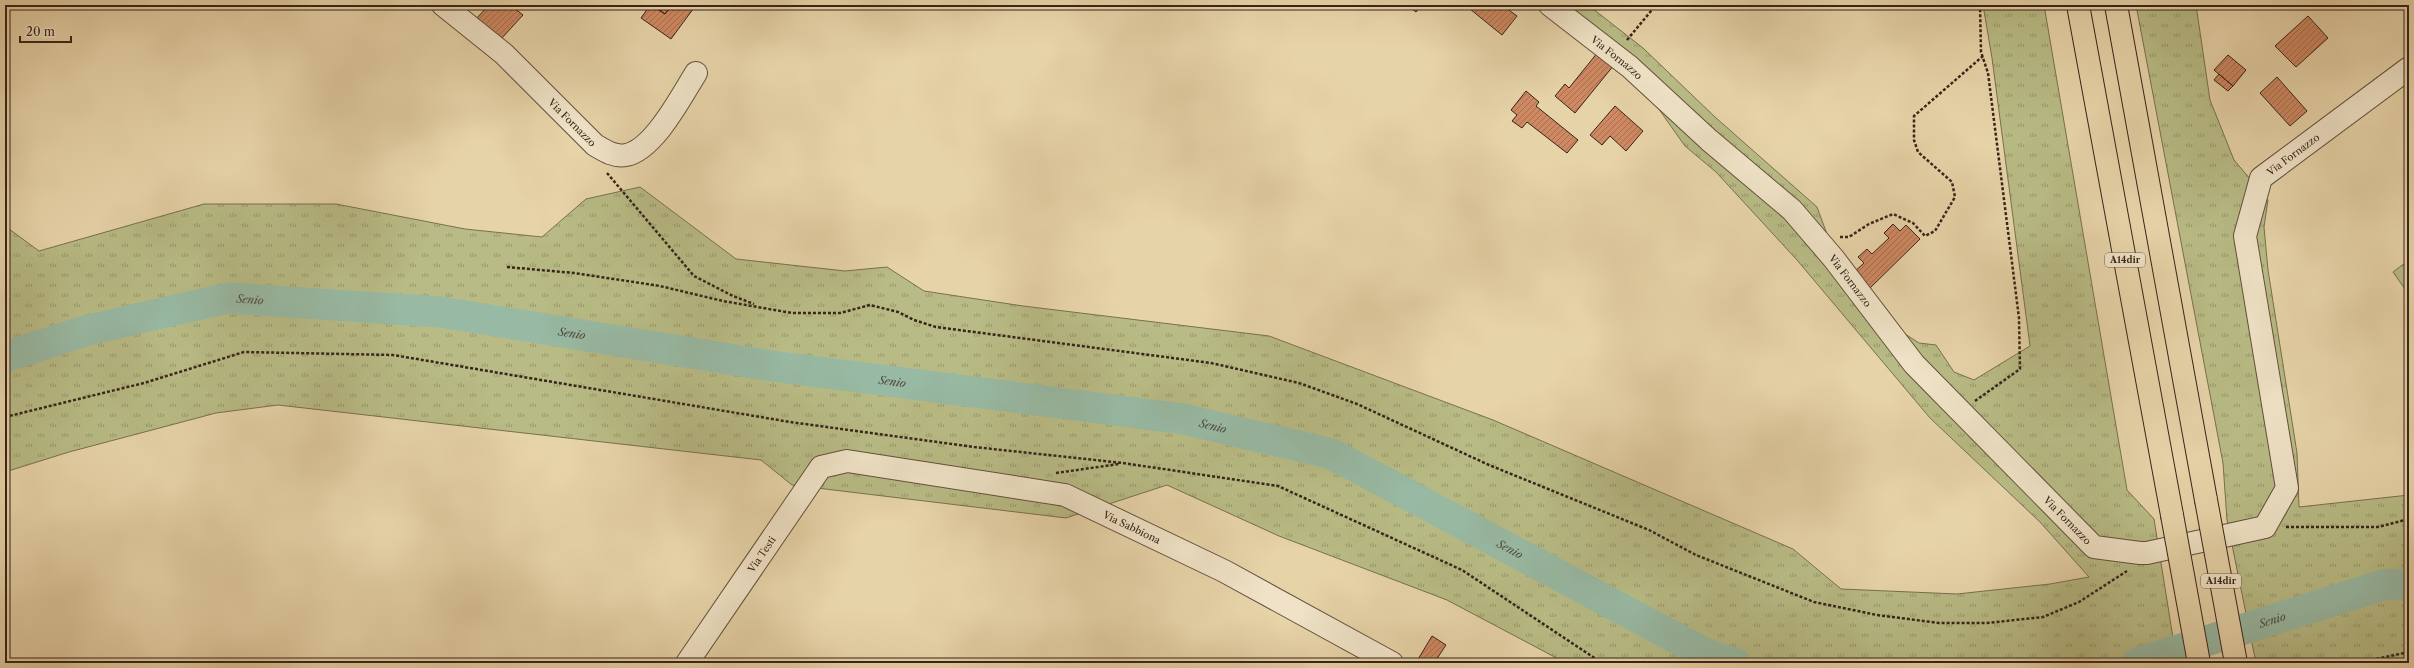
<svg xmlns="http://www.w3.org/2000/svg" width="2414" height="668" font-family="'Libre Caslon Text',serif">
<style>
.grass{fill:url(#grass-tufts);stroke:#787050}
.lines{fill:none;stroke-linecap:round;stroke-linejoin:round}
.river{stroke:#98b9a3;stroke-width:31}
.building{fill:url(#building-hatch);stroke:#37241a}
.minor-casing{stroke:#63503e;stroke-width:24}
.highway-casing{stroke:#37241a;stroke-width:24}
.path{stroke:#37241a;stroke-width:2.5;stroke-dasharray:3 2;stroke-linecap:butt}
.minor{stroke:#efe2c6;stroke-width:22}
.highway{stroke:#e7d3a8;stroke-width:22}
.highway-bridge-casing{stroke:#37241a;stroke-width:24;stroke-linecap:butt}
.highway-bridge{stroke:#e7d3a8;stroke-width:22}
.labels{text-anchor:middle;stroke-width:3.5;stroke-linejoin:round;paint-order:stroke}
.shield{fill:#efe2c6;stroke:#6e5d4e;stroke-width:1}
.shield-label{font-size:9px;font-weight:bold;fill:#37241a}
.street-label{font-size:10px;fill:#37241a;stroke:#efe2c6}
.water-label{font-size:11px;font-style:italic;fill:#4f493c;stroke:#efe2c6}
</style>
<defs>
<pattern id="grass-tufts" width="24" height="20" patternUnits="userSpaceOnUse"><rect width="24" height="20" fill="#b8bb85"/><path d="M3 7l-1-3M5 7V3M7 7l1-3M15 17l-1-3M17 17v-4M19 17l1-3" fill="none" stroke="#96986c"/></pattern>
<pattern id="building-hatch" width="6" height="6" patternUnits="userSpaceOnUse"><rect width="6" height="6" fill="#ce8862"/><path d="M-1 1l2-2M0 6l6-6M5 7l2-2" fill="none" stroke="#a86f50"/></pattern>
</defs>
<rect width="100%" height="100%" fill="#e7d3a8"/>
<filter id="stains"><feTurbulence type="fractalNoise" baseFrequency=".005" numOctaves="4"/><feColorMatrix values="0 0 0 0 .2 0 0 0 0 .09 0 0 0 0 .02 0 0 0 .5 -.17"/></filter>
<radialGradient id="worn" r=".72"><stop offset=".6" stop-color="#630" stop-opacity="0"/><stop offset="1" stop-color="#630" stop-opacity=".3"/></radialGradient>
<path class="grass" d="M 1534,5 L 1588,5 L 1643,48 L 1715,117 L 1817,207 L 1851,299 L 1919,343 L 1936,345 L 1954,372 L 1974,380 L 2030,346 L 1992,58 L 1983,5 L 2044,5 L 2127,490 L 2154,519 L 2177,663 L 1566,663 L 1447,600 L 1279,536 L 1167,485 L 1066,518 L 792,485 L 761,460 L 278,405 L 216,413 L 69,452 L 5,472 L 5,226 L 39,251 L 204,204 L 336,204 L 465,229 L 542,237 L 586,199 L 640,187 L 736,259 L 845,271 L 887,267 L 924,291 L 1023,306 L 1269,336 L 1493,420 L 1793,549 L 1841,589 L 1957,594 L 2050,584 L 2089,577 L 2040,522 L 1930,418 L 1797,260 L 1716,172 L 1685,146 L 1609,39 Z
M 2136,5 L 2196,5 L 2210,100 L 2234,160 L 2268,200 L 2264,227 L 2268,270 L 2297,453 L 2299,507 L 2409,495 L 2409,663 L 2256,663 L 2227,520 L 2223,463 Z
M 2409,260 L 2409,295 L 2393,272 Z"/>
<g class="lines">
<g class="river">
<path id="s1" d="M 5,357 L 88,330 L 228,298 L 440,312 L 772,366 L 1183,419 L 1332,454 L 1706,654 L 1735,663"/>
<path id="s2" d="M 2137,663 L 2386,584 L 2409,585"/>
</g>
</g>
<path class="building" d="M 489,5 L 510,5 L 523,15 L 501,39 L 475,20 Z
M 650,5 L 665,14 L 672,5 L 696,5 L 671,39 L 641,18 Z
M 653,5 L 672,5 L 665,14 Z
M 1407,5 L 1421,5 L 1416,12 Z
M 1473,5 L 1502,5 L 1517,16 L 1502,35 L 1470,9 Z
M 2308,16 L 2328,38 L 2296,67 L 2275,46 Z
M 1598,52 L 1614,65 L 1575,113 L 1555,96 L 1565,84 L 1569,88 Z
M 2228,55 L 2246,70 L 2233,86 L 2214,70 Z
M 2219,74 L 2233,86 L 2228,91 L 2214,80 Z
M 2277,77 L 2307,111 L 2290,126 L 2260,93 Z
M 1526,91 L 1539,102 L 1536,106 L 1578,140 L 1567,153 L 1527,122 L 1522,128 L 1512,121 L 1517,115 L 1511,110 Z
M 1615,106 L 1643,131 L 1626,151 L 1610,136 L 1602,145 L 1590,135 Z
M 1893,224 L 1900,231 L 1906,225 L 1920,239 L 1868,290 L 1852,274 L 1864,263 L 1858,257 L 1867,249 L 1872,254 L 1889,238 L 1884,233 Z
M 1432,636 L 1446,645 L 1434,663 L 1420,663 L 1417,661 Z"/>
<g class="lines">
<defs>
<g id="minor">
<path id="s3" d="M 443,5 L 504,54 L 595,145 C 605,151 614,157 626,155 C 654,150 682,95 696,73"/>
<path id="s4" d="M 1550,5 L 1630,67 L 1709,140 L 1792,210 L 1834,259 L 1914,364 L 2094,547 L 2140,553 L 2147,553 L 2265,527 L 2287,488 L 2245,236 L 2261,178 L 2409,68"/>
<path id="s5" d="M 687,663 L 821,467 L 847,461 L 1065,495 L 1224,571 L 1392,663"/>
</g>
<path id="highway" d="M 2078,5 L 2172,515
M 2116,5 L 2206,500"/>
</defs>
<use href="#minor" class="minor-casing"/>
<use href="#highway" class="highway-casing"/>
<path class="path" d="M 1627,40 L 1656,5
M 607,173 L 694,276 L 733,296 L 754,304
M 1840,237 L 1849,237 L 1869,224 L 1893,214 L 1913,223 L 1925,236 L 1935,231 L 1955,197 L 1952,182 L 1918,152 L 1914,140 L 1914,116 L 1983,56
M 507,267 L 574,273 L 660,286 L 723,301 L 792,313 L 840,313 L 870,305 L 898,312 L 914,320 L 936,327 L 1211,363 L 1299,383 L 1357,404 L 1489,465 L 1649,530 L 1696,555 L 1814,602 L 1877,615 L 1939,623 L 1987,623 L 2043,617 L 2079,602 L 2127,571
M 1975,401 L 2020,369 L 2019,318 L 1988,73 L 1981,52 L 1980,5
M 5,417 L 144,383 L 244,352 L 393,355 L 790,422 L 974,447 L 1123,463 L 1278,486 L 1462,570 L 1602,663
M 1056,473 L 1119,464
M 2286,527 L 2378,527 L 2409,519
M 2357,663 L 2409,652"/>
<use href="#minor" class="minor"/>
<use href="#highway" class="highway"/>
<defs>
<path id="highway-bridge" d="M 2206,500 L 2236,663
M 2172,515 L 2199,663"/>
</defs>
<use href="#highway-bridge" class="highway-bridge-casing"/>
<use href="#highway-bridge" class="highway-bridge"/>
</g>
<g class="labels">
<g class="shield">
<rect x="2105" y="253" width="40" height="14" rx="3"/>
<rect x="2201" y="574" width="40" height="14" rx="3"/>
</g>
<g class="shield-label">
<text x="2125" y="263">A14dir</text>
<text x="2221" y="584">A14dir</text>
</g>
<g class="street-label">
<text dy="4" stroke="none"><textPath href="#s4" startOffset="85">Via Fornazzo</textPath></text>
<text dy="4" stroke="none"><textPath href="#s3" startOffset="175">Via Fornazzo</textPath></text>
<text dy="4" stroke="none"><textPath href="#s4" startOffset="1345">Via Fornazzo</textPath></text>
<text dy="4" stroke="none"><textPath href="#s4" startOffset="409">Via Fornazzo</textPath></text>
<text dy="4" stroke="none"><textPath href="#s4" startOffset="733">Via Fornazzo</textPath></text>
<text dy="4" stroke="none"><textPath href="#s5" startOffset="559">Via Sabbiona</textPath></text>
<text dy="4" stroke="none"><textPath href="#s5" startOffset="132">Via Testi</textPath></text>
</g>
<g class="water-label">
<text dy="4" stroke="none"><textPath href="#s1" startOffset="253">Senio</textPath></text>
<text dy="4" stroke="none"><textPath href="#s1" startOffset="577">Senio</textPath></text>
<text dy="4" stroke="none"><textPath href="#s1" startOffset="901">Senio</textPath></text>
<text dy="4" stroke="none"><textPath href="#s1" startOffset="1225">Senio</textPath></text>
<text dy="4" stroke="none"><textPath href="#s1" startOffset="1549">Senio</textPath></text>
<text dy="4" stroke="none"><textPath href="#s2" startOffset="142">Senio</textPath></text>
</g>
</g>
<rect width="2414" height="668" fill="none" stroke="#e7d3a8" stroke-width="20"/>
<rect x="6" y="6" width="2402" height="656" fill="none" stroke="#37241a" stroke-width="2"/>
<rect x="10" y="10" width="2394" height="648" fill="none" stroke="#37241a"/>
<path d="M20 36v6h51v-6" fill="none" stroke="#37241a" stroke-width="2"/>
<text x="26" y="36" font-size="12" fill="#37241a" stroke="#efe2c6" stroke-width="3" paint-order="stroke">20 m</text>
<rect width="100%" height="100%" filter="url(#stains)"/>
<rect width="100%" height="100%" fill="url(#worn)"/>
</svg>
